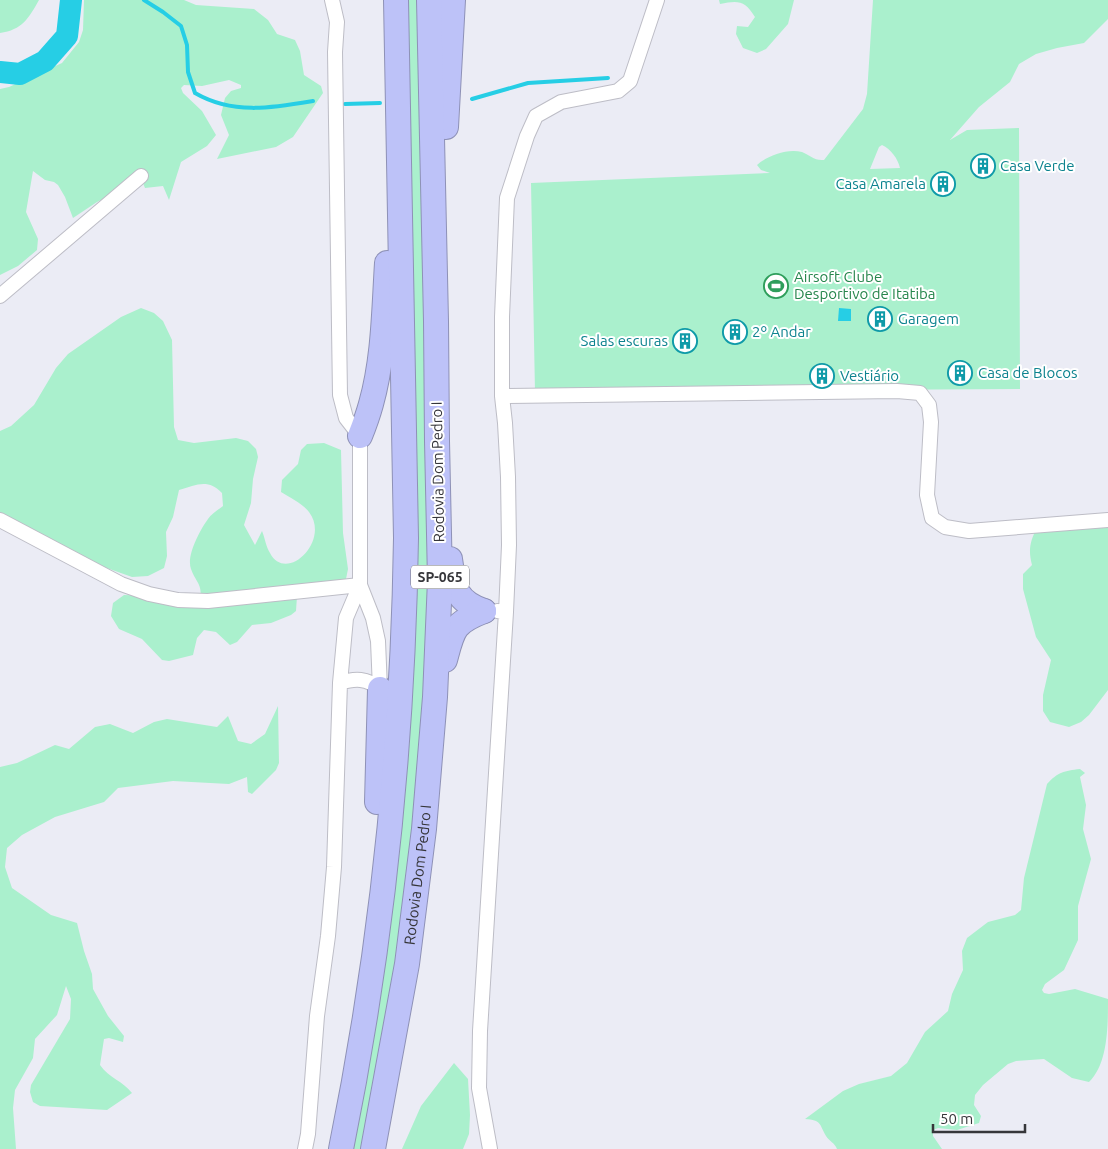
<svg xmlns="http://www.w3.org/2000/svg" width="1108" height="1149" font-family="Ubuntu,sans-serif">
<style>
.green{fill:#aaf0cd;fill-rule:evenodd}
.water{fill:#26cee5}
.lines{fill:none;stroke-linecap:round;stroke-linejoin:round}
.stream{stroke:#26cee5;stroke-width:4}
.river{stroke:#26cee5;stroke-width:22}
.minor-casing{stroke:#bdbdc6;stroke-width:16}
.motorway-casing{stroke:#8e91b6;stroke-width:26}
.minor{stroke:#fff;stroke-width:14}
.motorway{stroke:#bdc2f8;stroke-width:24}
.labels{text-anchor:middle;stroke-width:4;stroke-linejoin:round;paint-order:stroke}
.shield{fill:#fff;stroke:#727275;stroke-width:1}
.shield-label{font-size:14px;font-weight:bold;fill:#36363a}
.culture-label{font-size:15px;fill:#0d838f;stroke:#fff;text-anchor:start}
.leisure-label{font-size:15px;fill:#27864d;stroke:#fff;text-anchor:start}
.street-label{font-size:15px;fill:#36363a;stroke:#fff}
</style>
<rect width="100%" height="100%" fill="#ebecf5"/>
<path class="green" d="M 0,0 L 39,0 C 29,18 22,30 0,33 Z
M 84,0 L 184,0 L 196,5 L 254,9 L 268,20 L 277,34 L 295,40 L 300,51 L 304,75 L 321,86 L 323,93 L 293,137 L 276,147 L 217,159 L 229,135 L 221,115 L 225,98 L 231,91 L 241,88 L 241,85 L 229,80 L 202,86 L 184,85 L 181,88 L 183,93 L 202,111 L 216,135 L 207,146 L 181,162 L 169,200 L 163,186 L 145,188 L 143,183 L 139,181 L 97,202 L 73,218 L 65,197 L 58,185 L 54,182 L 45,180 L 33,171 L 26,212 L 38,239 L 37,250 L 18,266 L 0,275 L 0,89 L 9,87 L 62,63 L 79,42 L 83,30 Z
M 405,0 L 421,0 L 430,589 L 423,713 L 404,922 L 363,1149 L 348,1149 L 388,918 Z
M 719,0 L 794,0 L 788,24 L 766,49 L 757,53 L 743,48 L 736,34 L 737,26 L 748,27 L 755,17 C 745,1 739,0 720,4 Z
M 873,0 L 1108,0 L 1108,19 L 1084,43 L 1057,48 L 1036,54 L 1019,64 L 1010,82 L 979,107 L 950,140 L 967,130 L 1019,128 L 1020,389 L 535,392 L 531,183 L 770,173 L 761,170 L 757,165 C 767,156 787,148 802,152 C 810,155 814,161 824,160 L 863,109 L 867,94 ZM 882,145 C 891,149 898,159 900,168 L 870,169 L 879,147 Z
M 141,308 L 154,313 L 163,321 L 172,340 L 174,427 L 178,440 L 194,443 L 236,438 L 248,441 L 256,449 L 258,457 L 253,479 L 251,503 L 244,525 L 255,545 L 262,531 C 265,538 266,547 270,553 C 286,584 331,541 309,512 C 303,504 289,497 281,492 L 282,480 L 298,464 L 301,450 L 307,444 L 324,443 L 341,450 L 343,533 L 348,569 L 346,579 L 334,590 L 297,596 L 296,611 L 291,615 L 271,623 L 252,625 L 237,642 L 230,645 L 216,632 L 204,630 L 197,638 L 193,655 L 169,661 L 162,660 L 142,639 L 119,629 L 111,616 L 113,603 L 124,595 L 200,598 C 203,585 195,581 191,569 C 186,556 200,530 208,519 C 211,514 218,510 223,506 L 222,493 C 208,478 196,485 179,490 L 173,517 L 166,532 L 167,556 L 164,568 L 148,576 L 132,577 L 104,567 L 0,514 L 0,431 L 11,426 L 34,405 L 56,368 L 68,354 L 121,317 Z
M 1108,516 L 1108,690 L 1089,715 L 1081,722 L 1069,727 L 1050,722 L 1043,711 L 1043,695 L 1051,660 L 1036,637 L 1023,589 L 1023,574 L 1032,565 C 1028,550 1030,541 1037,528 Z
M 278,706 L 279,763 L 276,770 L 252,794 L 248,792 L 247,777 L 229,784 L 173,781 L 118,788 L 104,802 L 55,817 L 22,835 L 7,848 L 5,867 L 12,888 L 51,915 L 77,923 L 84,951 L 92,974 L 93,989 L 108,1016 L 124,1036 L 123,1042 L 109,1038 L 104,1039 L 100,1065 C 109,1078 123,1081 132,1093 L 107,1110 L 40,1106 L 33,1102 L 30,1092 L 31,1085 L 70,1019 L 71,999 L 66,986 L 57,1015 L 35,1039 L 33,1058 L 15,1090 L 13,1108 L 16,1149 L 0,1149 L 0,767 L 17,763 L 55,745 L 69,749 L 95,727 L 110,724 L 133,733 L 154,722 L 167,719 L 217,727 L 228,716 L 238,741 L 251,744 L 265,734 Z
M 1080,769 L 1085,773 L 1080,777 L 1086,805 L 1083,829 L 1091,859 L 1078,906 L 1078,940 L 1064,970 L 1045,984 L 1042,990 L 1044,993 L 1049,994 L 1075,989 L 1108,999 C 1108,1026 1108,1064 1089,1082 L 1072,1078 L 1044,1059 L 1016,1061 L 1008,1064 L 983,1085 L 975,1095 L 974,1105 L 981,1116 L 979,1123 L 957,1130 L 938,1128 L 933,1130 L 933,1136 L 942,1149 L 837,1149 C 835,1143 829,1141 826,1136 C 819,1124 822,1120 805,1119 L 843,1091 L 859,1084 L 891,1076 L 907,1063 L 925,1032 L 948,1011 L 952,994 L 963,970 L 962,951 L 967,938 L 988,922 L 1015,915 L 1021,910 L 1024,878 L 1047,784 C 1058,772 1064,771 1080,769 Z
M 454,1063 L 468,1079 L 470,1115 L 469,1134 L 463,1149 L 402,1149 L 421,1106 Z"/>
<path class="water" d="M 839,308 L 851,309 L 851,321 L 838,321 Z"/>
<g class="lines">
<path class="stream" d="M 144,0 L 163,12 L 181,26 L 187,45 L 188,72 L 195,93 C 233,115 272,108 313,101
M 472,99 L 528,83 L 608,78
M 345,104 L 380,103"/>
<path class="river" d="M 0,72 L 20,74 L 45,61 L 67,36 L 71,0"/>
<defs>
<path id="minor" d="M 332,0 L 337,22 L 335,52 L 340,395 L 346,418 L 360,436 L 360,585 L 373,618 L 378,641 L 380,689
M 0,296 L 141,176
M 502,396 L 897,391 L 920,393 L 929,405 L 931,422 L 927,495 L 932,518 L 945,527 L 969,531 L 1108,520
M 0,520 L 121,584 L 149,594 L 178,600 L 208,601 L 360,585
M 506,612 L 509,545 L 508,477 L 505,423 L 502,396 L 502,317 L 507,198 L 527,136 L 536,116 L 561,102 L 618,91 L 630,81 L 657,0
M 340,683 C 355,678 367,678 380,689
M 305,1149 L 308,1134 L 317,1016 L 328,936 L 334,867 L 340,683 L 346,618 L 360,585
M 490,1149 L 479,1088 L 480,1031 L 506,612 L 497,611"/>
<g id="motorway">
<path d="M 446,127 L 453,0"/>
<path d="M 360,436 C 364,426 368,415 371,404 C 384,358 384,309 387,263"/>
<path d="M 450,559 C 454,587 455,601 484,611"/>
<path d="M 445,660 C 453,630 453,623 484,611"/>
<path d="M 377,802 L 380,689"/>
<path d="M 341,1149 C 382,948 403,743 406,538 L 396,0"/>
<path id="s1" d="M 373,1149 L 407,964 L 424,829 L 435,697 L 440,580 L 437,441 L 436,321 L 429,0"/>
</g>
</defs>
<use href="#minor" class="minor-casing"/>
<use href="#motorway" class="motorway-casing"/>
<use href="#minor" class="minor"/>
<use href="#motorway" class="motorway"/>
</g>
<defs>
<symbol id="building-ring" viewBox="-11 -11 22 22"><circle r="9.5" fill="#fff" stroke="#0f9aa8" stroke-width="1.5"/><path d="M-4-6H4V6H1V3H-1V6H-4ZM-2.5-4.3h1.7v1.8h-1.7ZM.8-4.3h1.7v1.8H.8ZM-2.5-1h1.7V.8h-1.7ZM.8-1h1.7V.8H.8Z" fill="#0f9aa8"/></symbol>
<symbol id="stadium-ring" viewBox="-11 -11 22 22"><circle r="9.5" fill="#fff" stroke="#2e9e5b" stroke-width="1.5"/><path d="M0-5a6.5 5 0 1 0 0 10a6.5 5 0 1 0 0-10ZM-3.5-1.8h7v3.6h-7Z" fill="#2e9e5b"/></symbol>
</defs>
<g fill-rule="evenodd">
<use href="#building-ring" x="969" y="152" width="28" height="28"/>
<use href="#building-ring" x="929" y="170" width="28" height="28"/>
<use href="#stadium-ring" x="762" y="272" width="28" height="28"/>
<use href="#building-ring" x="866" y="305" width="28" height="28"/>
<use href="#building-ring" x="721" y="318" width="28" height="28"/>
<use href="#building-ring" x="671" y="327" width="28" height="28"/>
<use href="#building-ring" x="946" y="359" width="28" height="28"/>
<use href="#building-ring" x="808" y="362" width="28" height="28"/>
</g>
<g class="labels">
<rect class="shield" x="411" y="565.5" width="58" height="23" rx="4"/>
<g class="shield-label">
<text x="440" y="582">SP-065</text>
</g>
<g class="culture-label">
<text x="1000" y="171">Casa Verde</text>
<text x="926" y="189" text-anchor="end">Casa Amarela</text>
<text x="898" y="324">Garagem</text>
<text x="752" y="337">2º Andar</text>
<text x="668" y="346" text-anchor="end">Salas escuras</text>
<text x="978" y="378">Casa de Blocos</text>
<text x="840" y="381">Vestiário</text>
</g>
<g class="leisure-label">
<text x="794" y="282">Airsoft Clube<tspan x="794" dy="17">Desportivo de Itatiba</tspan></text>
</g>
<g class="street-label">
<text transform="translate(438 472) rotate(-91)" y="5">Rodovia Dom Pedro I</text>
<text dy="5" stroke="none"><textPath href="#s1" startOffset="278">Rodovia Dom Pedro I</textPath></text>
</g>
</g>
<path d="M933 1124v8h92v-8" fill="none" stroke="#36363a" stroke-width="2.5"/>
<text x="940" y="1124" font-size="15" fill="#36363a" stroke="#ffffff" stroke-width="4" paint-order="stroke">50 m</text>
</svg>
